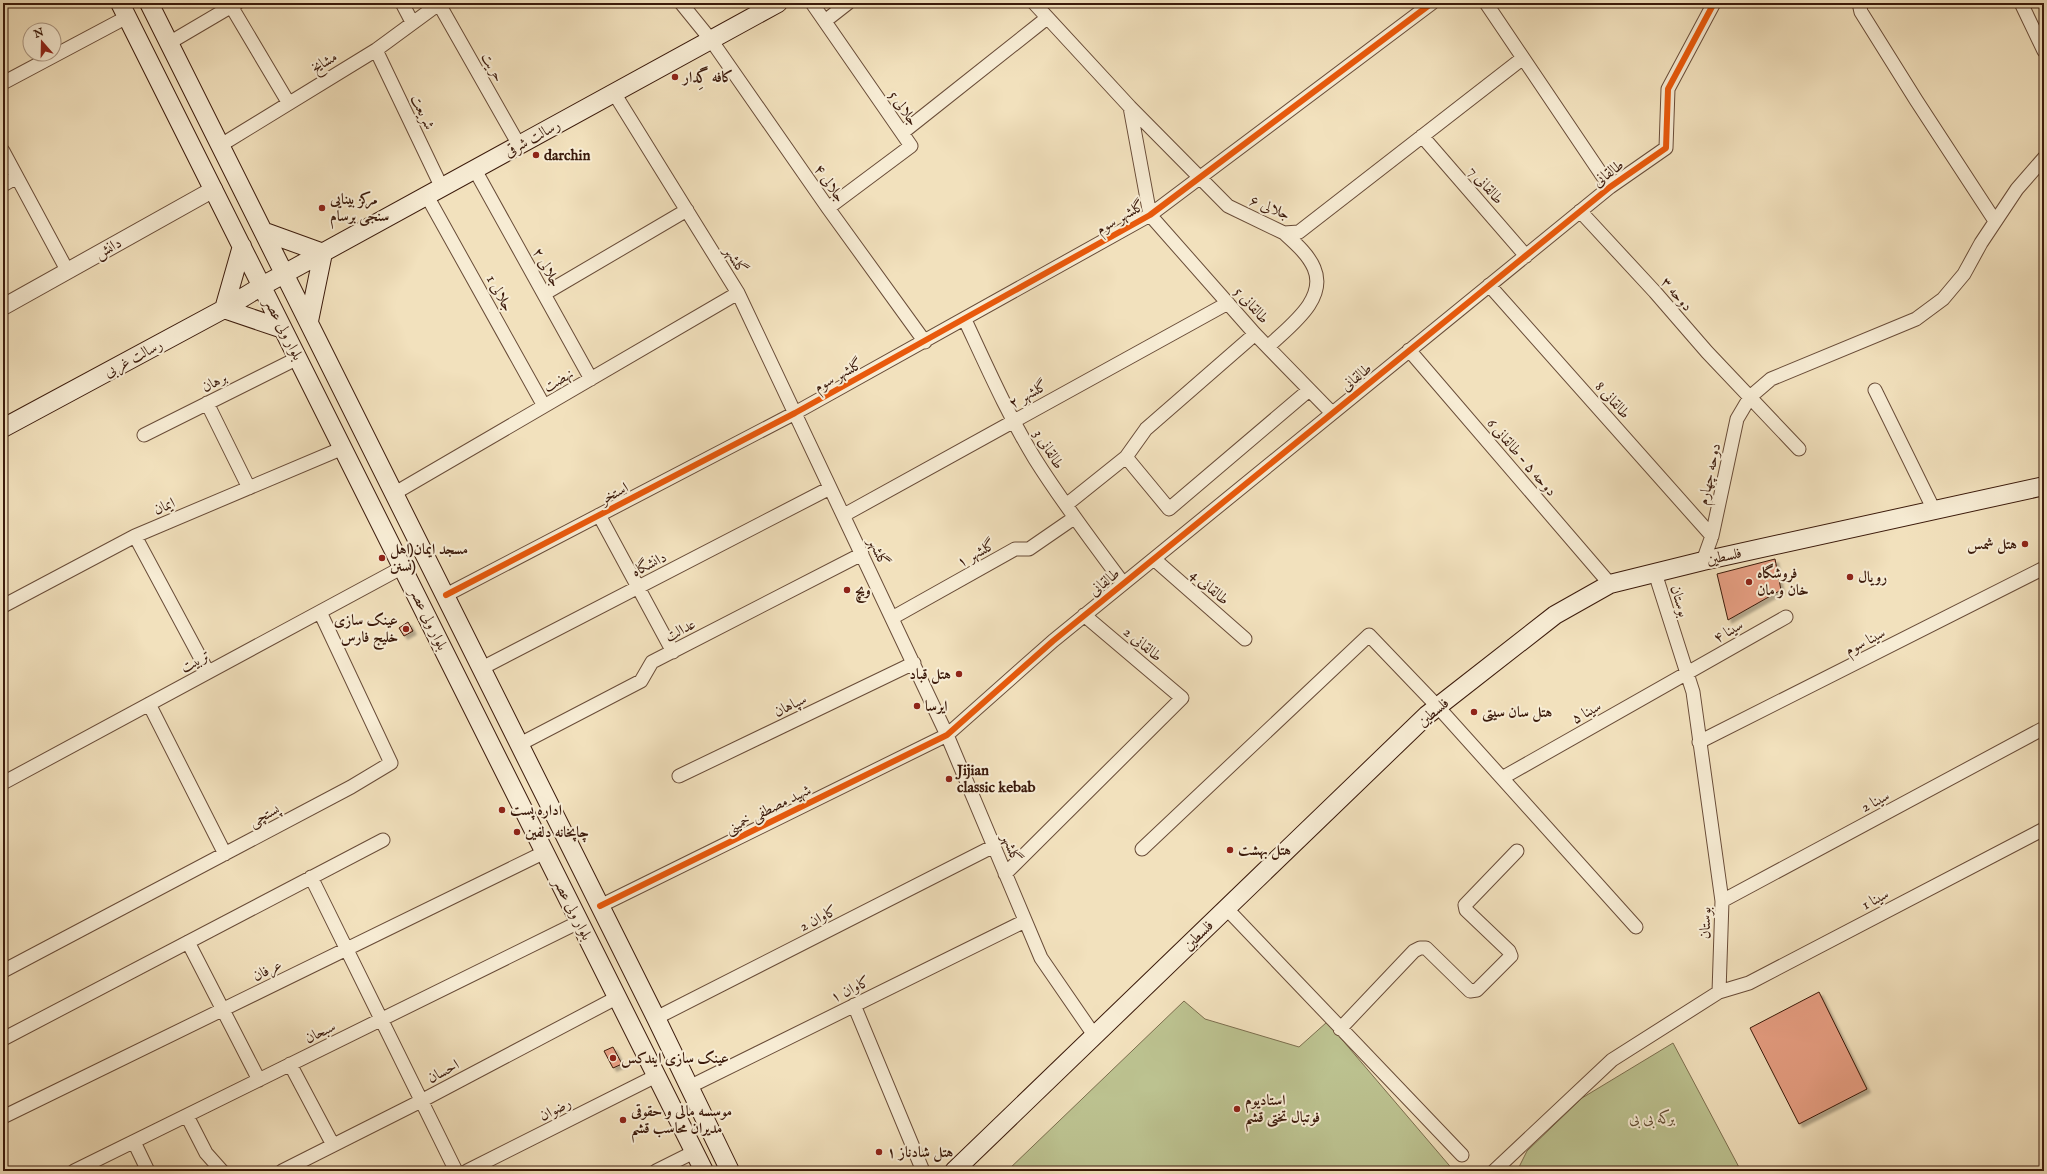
<svg xmlns="http://www.w3.org/2000/svg" width="2047" height="1174" font-family="'IM FELL English',Amiri,serif">
<style>
.green{fill:#bcc290;stroke:#7c6e4e}
.building{fill:#e69e82;stroke:#3b1a0b;filter:url(#shadow)}
.lines{fill:none;stroke-linecap:round;stroke-linejoin:round}
.minor-casing{stroke:#694c38;stroke-width:15}
.tertiary-casing{stroke:#694c38;stroke-width:18}
.secondary-casing{stroke:#3b1a0b;stroke-width:20}
.minor{stroke:#f7ecd4;stroke-width:13}
.tertiary{stroke:#f7ecd4;stroke-width:16}
.secondary{stroke:#f7ecd4;stroke-width:18}
.cycleway-casing{stroke:#f7ecd4;stroke-width:8}
.cycleway{stroke:#e8590c;stroke-width:6}
.poi-dot{fill:#8f2418;stroke:#f7ecd4;stroke-width:1.5}
.labels{text-anchor:middle;stroke-width:4;stroke-linejoin:round;paint-order:stroke}
.street-label{font-size:15px;fill:#3b1a0b;stroke:#f7ecd4}
.poi-label{font-size:15px;font-weight:bold;fill:#3b1a0b;stroke:#f7ecd4;text-anchor:start}
.park-label{font-size:15px;font-style:italic;fill:#624c33;stroke:#f7ecd4}
</style>
<defs>
<filter id="shadow"><feDropShadow dx="3.5" dy="3.5" stdDeviation="1" flood-color="#0004"/></filter>
</defs>
<rect width="100%" height="100%" fill="#f2e1bd"/>
<filter id="stains"><feTurbulence type="fractalNoise" baseFrequency=".005" numOctaves="4"/><feColorMatrix values="0 0 0 0 .2 0 0 0 0 .09 0 0 0 0 .02 0 0 0 .5 -.17"/></filter>
<radialGradient id="worn" r=".72"><stop offset=".6" stop-color="#630" stop-opacity="0"/><stop offset="1" stop-color="#630" stop-opacity=".3"/></radialGradient>
<path class="green" d="M 1184,1001 L 1205,1019 L 1299,1047 L 1327,1022 L 1454,1171 L 1007,1171 Z
M 1673,1043 L 1741,1171 L 1517,1171 L 1527,1151 L 1582,1098 Z"/>
<path class="building" d="M 1775,559 L 1781,590 L 1728,620 L 1717,574 Z
M 408,622 L 413,631 L 404,636 L 399,628 Z
M 1819,992 L 1867,1089 L 1799,1124 L 1750,1028 Z
M 613,1047 L 622,1064 L 613,1068 L 604,1051 Z"/>
<g class="lines">
<defs>
<path id="minor" d="M 402,3 L 412,22
M 681,3 L 711,40 L 828,208 L 925,342
M 812,3 L 911,146 L 828,208
M 1034,3 L 1130,107 L 1228,206 L 1284,233 L 1299,232 L 1523,58
M 1486,3 L 1610,187
M 1859,3 L 1861,12 L 1916,100 L 1995,221
M 2021,3 L 2044,51
M 439,4 L 519,145
M 231,6 L 288,102
M 825,21 L 848,3
M 169,43 L 237,3
M 376,50 L 442,188
M 3,83 L 127,17
M 614,93 L 738,293 L 947,735 L 1041,958 L 1094,1035
M 1130,107 L 1150,215 L 1255,334 L 1332,413
M 902,133 L 1047,18
M 1422,136 L 1526,256
M 221,145 L 376,50 L 440,3
M 3,151 L 67,270
M 475,170 L 591,379
M 3,185 L 17,177
M 427,196 L 544,406
M 1580,211 L 1655,292 L 1707,352 L 1799,449
M 1489,285 L 1712,536
M 544,294 L 687,210
M 965,320 C 987,367 1008,415 1035,459 C 1062,502 1093,543 1123,583
M 1268,347 C 1288,327 1328,300 1314,268 C 1308,254 1295,243 1284,233
M 1409,350 L 1610,584
M 1875,390 L 1934,510
M 207,403 L 249,488
M 144,435 L 298,358
M 1126,457 L 1169,509 L 1309,390
M 395,493 L 738,293
M 1066,505 L 1126,457 L 1146,429 L 1255,334
M 599,515 L 673,652
M 844,515 L 1228,303
M 135,536 L 208,672
M 1154,559 L 1245,639
M 1703,561 L 1712,536 L 1737,419 L 1750,397 L 1771,379 L 1916,319 L 1943,299 L 1964,274 L 1981,243 L 2017,189 L 2044,158
M 1655,573 L 1693,692 L 1722,901 L 1719,992
M 446,595 L 795,413 L 1150,215 L 1432,3
M 3,606 L 135,536 L 343,448
M 892,618 L 1015,549 L 1029,549 L 1074,518
M 482,668 L 830,488
M 149,704 L 225,854
M 1699,742 L 2044,568
M 520,744 L 641,681 L 652,662 L 862,554
M 679,776 L 914,663
M 1502,778 L 1786,617
M 3,783 L 403,567
M 1142,849 L 1369,635 L 1438,707 L 1636,927
M 1005,874 L 1182,698 L 1084,615
M 311,877 L 456,1171
M 1722,901 L 2044,728
M 600,906 L 947,735 L 1053,641 L 1610,187 L 1666,148 L 1668,89 L 1714,3
M 1226,908 L 1462,1155
M 188,942 L 259,1080
M 3,971 L 351,787 L 391,763 L 320,612
M 854,1005 L 923,1171
M 656,1018 L 994,846
M 1340,1029 L 1414,951 L 1420,948 L 1426,948 L 1470,991 L 1477,990 L 1511,956 L 1509,951 L 1466,910 L 1465,905 L 1517,851
M 3,1039 L 383,840
M 290,1064 L 333,1145
M 689,1087 L 1025,921
M 187,1116 L 206,1153 L 222,1171
M 3,1117 L 545,852
M 134,1142 L 148,1171
M 74,1171 L 579,922
M 282,1171 L 421,1101 L 618,997
M 467,1171 L 656,1076
M 656,1171 L 694,1152
M 1494,1171 L 1612,1060 L 1719,992 L 1749,983 L 2044,829"/>
<path id="tertiary" d="M 3,307 L 214,189"/>
<path id="secondary" d="M 120,3 L 704,1171
M 149,3 L 656,1018 L 730,1171
M 265,232 L 323,253 L 309,321
M 242,246 L 224,309 L 283,329
M 3,428 L 224,309 L 262,286 L 778,3
M 954,1171 L 1427,715 L 1555,615 L 1610,584 L 1703,561 L 2044,486"/>
</defs>
<use href="#minor" class="minor-casing"/>
<use href="#tertiary" class="tertiary-casing"/>
<use href="#secondary" class="secondary-casing"/>
<use href="#minor" class="minor"/>
<use href="#tertiary" class="tertiary"/>
<use href="#secondary" class="secondary"/>
<defs>
<path id="cycleway" d="M 446,595 L 795,413 L 1150,215 L 1432,3
M 600,906 L 947,735 L 1053,641 L 1610,187 L 1666,148 L 1668,89 L 1714,3"/>
</defs>
<use href="#cycleway" class="cycleway-casing"/>
<use href="#cycleway" class="cycleway"/>
</g>
<g class="poi-dot">
<circle cx="675" cy="77" r="4"/>
<circle cx="536" cy="155" r="4"/>
<circle cx="322" cy="208" r="4"/>
<circle cx="2025" cy="544" r="4"/>
<circle cx="382" cy="558" r="4"/>
<circle cx="1850" cy="577" r="4"/>
<circle cx="1749" cy="582" r="4"/>
<circle cx="847" cy="590" r="4"/>
<circle cx="406" cy="629" r="4"/>
<circle cx="959" cy="674" r="4"/>
<circle cx="917" cy="706" r="4"/>
<circle cx="1474" cy="712" r="4"/>
<circle cx="949" cy="779" r="4"/>
<circle cx="502" cy="810" r="4"/>
<circle cx="517" cy="832" r="4"/>
<circle cx="1230" cy="850" r="4"/>
<circle cx="613" cy="1058" r="4"/>
<circle cx="1237" cy="1109" r="4"/>
<circle cx="623" cy="1120" r="4"/>
<circle cx="879" cy="1152" r="4"/>
</g>
<g class="labels">
<g class="street-label">
<text transform="translate(324 62) rotate(-31)" y="5">مشایخ</text>
<text transform="translate(493 67) rotate(60)" y="5">حریت</text>
<text transform="translate(904 108) rotate(55)" y="5">جلالی 5</text>
<text transform="translate(423 112) rotate(64)" y="5">شریعت</text>
<text transform="translate(532 138) rotate(-29)" y="5">رسالت شرقی</text>
<text transform="translate(1608 173) rotate(-37)" y="5">طالقانی</text>
<text transform="translate(830 183) rotate(55)" y="5">جلالی ۴</text>
<text transform="translate(1486 185) rotate(49)" y="5">طالقانی 7</text>
<text transform="translate(1270 207) rotate(22)" y="5">جلالی ۶</text>
<text transform="translate(1120 217) rotate(-30)" y="5">گلشهر سوم</text>
<text transform="translate(108 248) rotate(-29)" y="5">دانش</text>
<text transform="translate(736 260) rotate(58)" y="5">گلشهر</text>
<text transform="translate(547 267) rotate(61)" y="5">جلالی ۲</text>
<text transform="translate(500 293) rotate(61)" y="5">جلالی 1</text>
<text transform="translate(1677 294) rotate(49)" y="5">دوحه ۳</text>
<text transform="translate(1252 305) rotate(48)" y="5">طالقانی 5</text>
<text transform="translate(284 329) rotate(63)" y="5">بلوار ولی عصر</text>
<text transform="translate(133 358) rotate(-28)" y="5">رسالت غربی</text>
<text transform="translate(838 375) rotate(-29)" y="5">گلشهر سوم</text>
<text transform="translate(1356 377) rotate(-39)" y="5">طالقانی</text>
<text transform="translate(558 380) rotate(-30)" y="5">نهضت</text>
<text transform="translate(214 382) rotate(-27)" y="5">برهان</text>
<text transform="translate(1028 394) rotate(-29)" y="5">گلشهر ۲</text>
<text transform="translate(1613 400) rotate(48)" y="5">طالقانی 8</text>
<text transform="translate(1049 449) rotate(58)" y="5">طالقانی 3</text>
<text transform="translate(1522 457) rotate(49)" y="5">دوحه ۵ - طالقانی 6</text>
<text transform="translate(1709 474) rotate(-78)" y="5">دوحه چهارم</text>
<text transform="translate(614 493) rotate(-28)" y="5">استخر</text>
<text transform="translate(164 506) rotate(-23)" y="5">ایمان</text>
<text transform="translate(879 552) rotate(65)" y="5">گلشهر</text>
<text transform="translate(976 553) rotate(-29)" y="5">گلشهر ۱</text>
<text transform="translate(1724 556) rotate(-12)" y="5">فلسطین</text>
<text transform="translate(649 564) rotate(-27)" y="5">دانشگاه</text>
<text transform="translate(1104 582) rotate(-39)" y="5">طالقانی</text>
<text transform="translate(1210 587) rotate(41)" y="5">طالقانی 4</text>
<text transform="translate(1680 601) rotate(73)" y="5">بوستان</text>
<text transform="translate(429 619) rotate(64)" y="5">بلوار ولی عصر</text>
<text transform="translate(680 630) rotate(-27)" y="5">عدالت</text>
<text transform="translate(1728 631) rotate(-30)" y="5">سینا ۴</text>
<text transform="translate(1865 641) rotate(-27)" y="5">سینا سوم</text>
<text transform="translate(1143 644) rotate(40)" y="5">طالقانی 2</text>
<text transform="translate(195 661) rotate(-28)" y="5">تربیت</text>
<text transform="translate(790 705) rotate(-26)" y="5">سپاهان</text>
<text transform="translate(1433 712) rotate(-40)" y="5">فلسطین</text>
<text transform="translate(1586 712) rotate(-29)" y="5">سینا ۵</text>
<text transform="translate(1875 801) rotate(-28)" y="5">سینا 2</text>
<text transform="translate(768 809) rotate(-26)" y="5">شهید مصطفی خمینی</text>
<text transform="translate(264 815) rotate(-28)" y="5">پستچی</text>
<text transform="translate(1012 848) rotate(68)" y="5">گلشهر</text>
<text transform="translate(1875 899) rotate(-28)" y="5">سینا 1</text>
<text transform="translate(573 909) rotate(63)" y="5">بلوار ولی عصر</text>
<text transform="translate(818 918) rotate(-27)" y="5">کاوان 2</text>
<text transform="translate(1705 923) rotate(-89)" y="5">بوستان</text>
<text transform="translate(1198 935) rotate(-44)" y="5">فلسطین</text>
<text transform="translate(267 970) rotate(-26)" y="5">عرفان</text>
<text transform="translate(850 989) rotate(-26)" y="5">کاوان ۱</text>
<text transform="translate(320 1032) rotate(-26)" y="5">سبحان</text>
<text transform="translate(443 1071) rotate(-28)" y="5">احسان</text>
<text transform="translate(555 1109) rotate(-27)" y="5">رضوان</text>
</g>
<g class="poi-label">
<text x="683" y="82">کافه گِدار</text>
<text x="544" y="160">darchin</text>
<text x="330" y="204">مرکز بینایی<tspan x="330" dy="17">سنجی برسام</tspan></text>
<text x="2017" y="549" text-anchor="end">هتل شمس</text>
<text x="390" y="554">مسجد ایمان(اهل<tspan x="390" dy="17">تسنن)</tspan></text>
<text x="1757" y="578">فروشگاه<tspan x="1757" dy="17">خان و مان</tspan></text>
<text x="1858" y="582">رویال</text>
<text x="855" y="595">ویچ</text>
<text x="398" y="625" text-anchor="end">عینک سازی<tspan x="398" dy="17">خلیج فارس</tspan></text>
<text x="951" y="679" text-anchor="end">هتل قباد</text>
<text x="925" y="711">ایرسا</text>
<text x="1482" y="717">هتل سان سیتی</text>
<text x="957" y="775">Jijian<tspan x="957" dy="17">classic kebab</tspan></text>
<text x="510" y="815">اداره پست</text>
<text x="525" y="837">چاپخانه دلفین</text>
<text x="1238" y="855">هتل بهشت</text>
<text x="621" y="1063">عینک سازی ایندکس</text>
<text x="1245" y="1105">استادیوم<tspan x="1245" dy="17">فوتبال تختی قشم</tspan></text>
<text x="631" y="1116">موسسه مالی و حقوقی<tspan x="631" dy="17">مدیران محاسب قشم</tspan></text>
<text x="887" y="1157">هتل شادناز ۱</text>
</g>
<g class="park-label">
<text x="1652" y="1123">برکه بی بی</text>
</g>
</g>
<rect width="2047" height="1174" fill="none" stroke="#f2e1bd" stroke-width="16"/>
<rect x="4" y="4" width="2039" height="1166" fill="none" stroke="#3b1a0b" stroke-width="2"/>
<rect x="8" y="8" width="2031" height="1158" fill="none" stroke="#3b1a0b"/>
<g transform="translate(42 42) rotate(340)"><circle r="19" fill="#f7ecd4" stroke="#ac9884"/>
<path d="M0-3L7 15L0 10L-7 15Z" fill="#8f2418"/>
<text y="-6" font-size="11" font-weight="bold" text-anchor="middle" fill="#3b1a0b">N</text>
</g>
<rect width="100%" height="100%" filter="url(#stains)"/>
<rect width="100%" height="100%" fill="url(#worn)"/>
</svg>
